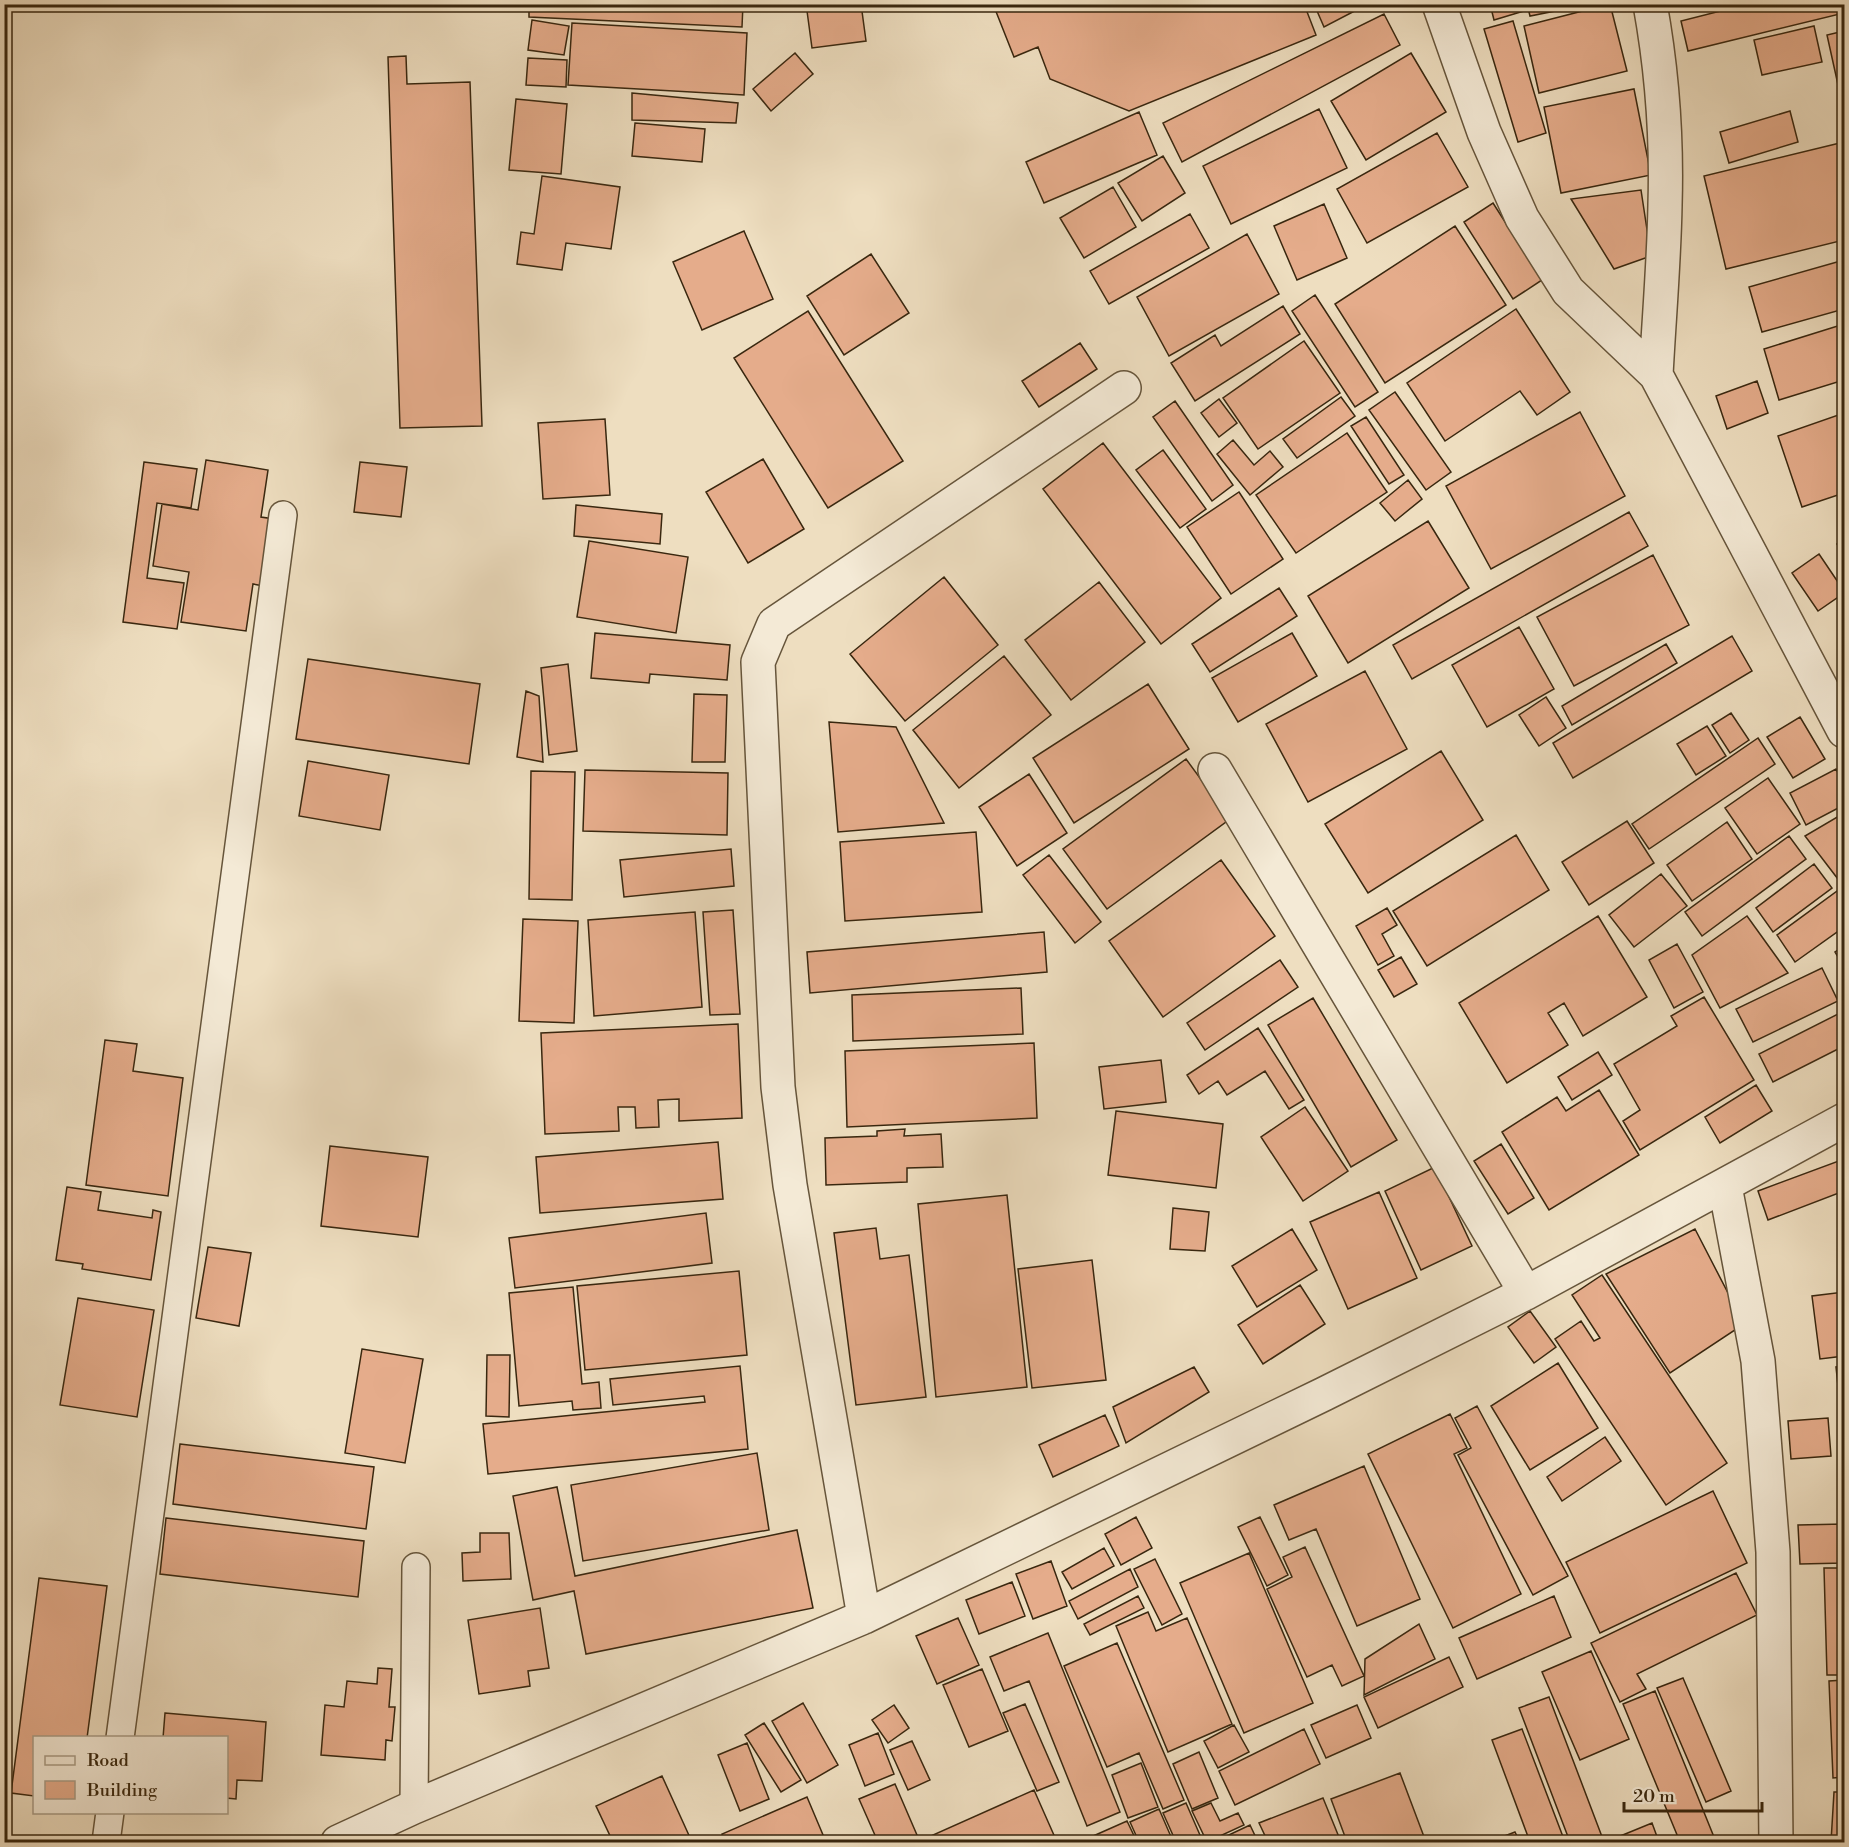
<svg xmlns="http://www.w3.org/2000/svg" width="1849" height="1847" font-family="'Libre Bodoni',serif">
<style>
.building{fill:#e5ac8b;stroke:#39270f;stroke-width:1.5}
.lines{fill:none;stroke-linecap:round;stroke-linejoin:round}
.service-casing{stroke:#66553b;stroke-width:30}
.minor-casing{stroke:#66553b;stroke-width:36}
.service{stroke:#f4ead6;stroke-width:27}
.minor{stroke:#f4ead6;stroke-width:33}
</style>
<rect width="100%" height="100%" fill="#eedec0"/>
<filter id="stains"><feTurbulence type="fractalNoise" baseFrequency=".00333" numOctaves="4"/><feColorMatrix values="0 0 0 0 .2 0 0 0 0 .09 0 0 0 0 .02 0 0 0 .5 -.17"/></filter>
<radialGradient id="worn" r=".72"><stop offset=".6" stop-color="#630" stop-opacity="0"/><stop offset="1" stop-color="#630" stop-opacity=".3"/></radialGradient>
<path class="building" d="M 529,4 L 743,4 L 742,27 L 529,17 Z
M 855,4 L 861,4 L 866,41 L 812,48 L 807,11 Z
M 993,4 L 1304,4 L 1316,35 L 1129,111 L 1050,79 L 1038,47 L 1014,57 Z
M 1314,4 L 1368,4 L 1324,27 Z
M 1490,4 L 1523,4 L 1524,11 L 1494,20 Z
M 1527,4 L 1590,4 L 1530,16 Z
M 1610,4 L 1627,71 L 1539,93 L 1524,26 Z
M 1748,4 L 1844,4 L 1844,13 L 1688,51 L 1681,21 Z
M 1384,14 L 1400,45 L 1182,162 L 1163,123 Z
M 532,20 L 569,26 L 564,55 L 528,50 Z
M 1513,21 L 1546,133 L 1518,142 L 1484,29 Z
M 572,23 L 747,33 L 744,95 L 568,85 Z
M 1814,26 L 1822,62 L 1762,75 L 1754,40 Z
M 1844,31 L 1844,112 L 1827,35 Z
M 795,53 L 813,74 L 771,111 L 753,89 Z
M 1411,53 L 1446,112 L 1366,160 L 1331,101 Z
M 406,56 L 407,84 L 470,82 L 482,426 L 400,428 L 388,57 Z
M 528,58 L 567,60 L 566,87 L 526,85 Z
M 1634,89 L 1651,175 L 1561,193 L 1544,107 Z
M 632,93 L 738,103 L 736,123 L 632,120 Z
M 516,99 L 567,104 L 561,174 L 509,170 Z
M 1319,109 L 1347,168 L 1231,224 L 1203,166 Z
M 1790,111 L 1798,142 L 1729,163 L 1720,132 Z
M 1139,112 L 1157,155 L 1044,203 L 1026,162 Z
M 635,123 L 705,129 L 702,162 L 632,156 Z
M 1437,133 L 1468,187 L 1367,243 L 1337,189 Z
M 1844,142 L 1844,240 L 1726,269 L 1704,176 Z
M 1163,156 L 1185,193 L 1142,221 L 1118,183 Z
M 542,176 L 620,187 L 611,249 L 566,243 L 562,270 L 517,264 L 521,232 L 534,234 Z
M 1113,187 L 1136,227 L 1084,258 L 1060,218 Z
M 1641,190 L 1651,256 L 1614,269 L 1571,199 Z
M 1493,203 L 1542,280 L 1513,299 L 1464,222 Z
M 1324,204 L 1347,258 L 1297,280 L 1274,226 Z
M 1190,214 L 1209,248 L 1109,304 L 1090,271 Z
M 1455,226 L 1506,305 L 1385,383 L 1335,304 Z
M 744,231 L 773,299 L 702,330 L 673,262 Z
M 1247,234 L 1279,294 L 1169,356 L 1137,297 Z
M 871,254 L 909,313 L 844,355 L 807,296 Z
M 1844,260 L 1844,309 L 1762,332 L 1749,287 Z
M 1315,295 L 1378,392 L 1355,407 L 1292,311 Z
M 1283,306 L 1300,334 L 1195,401 L 1171,363 L 1215,335 L 1221,346 Z
M 1516,309 L 1570,392 L 1537,415 L 1520,391 L 1445,441 L 1407,383 Z
M 808,311 L 903,461 L 828,508 L 734,358 Z
M 1844,324 L 1844,380 L 1779,400 L 1764,349 Z
M 1304,341 L 1340,393 L 1258,449 L 1223,398 Z
M 1080,343 L 1097,369 L 1039,407 L 1022,381 Z
M 1757,381 L 1768,413 L 1727,429 L 1716,396 Z
M 1395,392 L 1451,472 L 1426,490 L 1369,410 Z
M 1341,397 L 1355,416 L 1297,458 L 1283,439 Z
M 1219,399 L 1237,423 L 1219,437 L 1201,413 Z
M 1175,401 L 1233,485 L 1212,501 L 1153,417 Z
M 1580,412 L 1625,496 L 1491,569 L 1446,486 Z
M 1844,413 L 1844,493 L 1802,507 L 1778,436 Z
M 1366,417 L 1404,475 L 1389,484 L 1351,426 Z
M 605,419 L 610,495 L 543,499 L 538,423 Z
M 1347,433 L 1387,492 L 1296,553 L 1256,495 Z
M 1233,440 L 1254,465 L 1270,451 L 1283,467 L 1250,495 L 1217,454 Z
M 1103,443 L 1221,598 L 1161,644 L 1043,489 Z
M 1163,450 L 1206,509 L 1180,528 L 1136,470 Z
M 763,459 L 804,529 L 748,563 L 706,492 Z
M 206,460 L 268,470 L 261,517 L 274,519 L 264,586 L 253,584 L 246,631 L 181,622 L 189,572 L 153,566 L 162,504 L 198,510 Z
M 144,462 L 197,469 L 191,508 L 157,503 L 147,578 L 184,583 L 177,629 L 123,622 Z
M 360,462 L 407,467 L 401,517 L 354,512 Z
M 1408,480 L 1422,499 L 1395,521 L 1380,503 Z
M 1239,492 L 1283,559 L 1231,594 L 1187,527 Z
M 576,505 L 662,514 L 660,544 L 574,536 Z
M 1629,512 L 1648,546 L 1412,679 L 1393,645 Z
M 1428,521 L 1469,588 L 1348,663 L 1308,596 Z
M 1844,539 L 1844,556 L 1837,544 Z
M 589,541 L 688,557 L 676,633 L 577,617 Z
M 1819,554 L 1844,591 L 1844,593 L 1818,611 L 1792,573 Z
M 1653,555 L 1689,625 L 1574,686 L 1537,617 Z
M 944,577 L 998,645 L 905,721 L 850,654 Z
M 1099,582 L 1145,642 L 1071,700 L 1025,640 Z
M 1279,588 L 1297,616 L 1210,672 L 1192,644 Z
M 1519,627 L 1554,689 L 1487,727 L 1452,665 Z
M 595,633 L 730,645 L 727,680 L 650,674 L 649,683 L 591,678 Z
M 1292,633 L 1317,676 L 1238,722 L 1212,678 Z
M 1732,636 L 1752,671 L 1573,778 L 1553,743 Z
M 1666,644 L 1677,663 L 1572,725 L 1562,706 Z
M 1004,656 L 1051,715 L 959,788 L 913,730 Z
M 308,659 L 480,684 L 469,764 L 296,739 Z
M 568,664 L 577,751 L 549,755 L 541,668 Z
M 1365,671 L 1407,749 L 1308,802 L 1266,724 Z
M 1148,684 L 1189,749 L 1074,823 L 1033,758 Z
M 526,691 L 539,696 L 543,762 L 517,757 Z
M 694,694 L 727,695 L 725,762 L 692,762 Z
M 1546,697 L 1566,728 L 1539,746 L 1519,715 Z
M 1731,713 L 1749,740 L 1730,753 L 1712,725 Z
M 1800,717 L 1825,759 L 1793,778 L 1767,737 Z
M 829,722 L 896,727 L 944,823 L 838,832 Z
M 1707,726 L 1726,756 L 1696,775 L 1677,744 Z
M 1758,738 L 1775,764 L 1649,849 L 1632,824 Z
M 1441,751 L 1483,820 L 1368,893 L 1325,824 Z
M 1186,759 L 1230,819 L 1107,909 L 1063,849 Z
M 308,761 L 389,775 L 380,830 L 299,816 Z
M 1836,769 L 1844,785 L 1844,805 L 1806,825 L 1790,793 Z
M 585,770 L 728,773 L 727,835 L 583,831 Z
M 531,771 L 575,772 L 572,900 L 529,899 Z
M 1029,774 L 1067,833 L 1017,866 L 979,807 Z
M 1768,778 L 1800,824 L 1757,854 L 1725,808 Z
M 1844,813 L 1844,880 L 1841,883 L 1805,836 Z
M 1627,821 L 1654,863 L 1589,905 L 1562,862 Z
M 1727,822 L 1752,859 L 1692,901 L 1667,865 Z
M 976,832 L 982,912 L 845,921 L 840,842 Z
M 1516,835 L 1549,890 L 1427,966 L 1393,911 Z
M 1789,836 L 1806,859 L 1702,936 L 1685,912 Z
M 731,849 L 734,886 L 624,897 L 620,860 Z
M 1049,855 L 1101,922 L 1075,943 L 1023,875 Z
M 1221,860 L 1275,936 L 1163,1017 L 1109,941 Z
M 1814,864 L 1832,888 L 1773,932 L 1756,908 Z
M 1661,874 L 1687,906 L 1634,947 L 1609,915 Z
M 1844,886 L 1844,927 L 1795,962 L 1777,935 Z
M 1387,908 L 1397,925 L 1382,934 L 1394,956 L 1378,965 L 1356,926 Z
M 733,910 L 740,1014 L 710,1015 L 703,912 Z
M 695,912 L 702,1007 L 594,1016 L 588,920 Z
M 1598,916 L 1647,997 L 1583,1036 L 1564,1003 L 1548,1013 L 1568,1045 L 1507,1083 L 1459,1003 Z
M 1747,916 L 1788,973 L 1720,1008 L 1692,955 Z
M 523,919 L 578,921 L 574,1023 L 519,1021 Z
M 1044,932 L 1047,972 L 810,993 L 807,952 Z
M 1677,944 L 1703,992 L 1674,1008 L 1649,960 Z
M 1844,946 L 1844,967 L 1835,952 Z
M 1401,957 L 1417,984 L 1394,997 L 1378,970 Z
M 1280,960 L 1298,987 L 1205,1050 L 1187,1023 Z
M 1822,968 L 1838,1001 L 1753,1042 L 1736,1009 Z
M 1021,988 L 1023,1034 L 853,1041 L 852,995 Z
M 1704,997 L 1754,1080 L 1640,1150 L 1623,1121 L 1640,1110 L 1614,1064 L 1677,1026 L 1671,1016 Z
M 1313,998 L 1397,1140 L 1351,1167 L 1268,1025 Z
M 1844,1011 L 1844,1046 L 1773,1082 L 1759,1054 Z
M 738,1024 L 742,1118 L 679,1121 L 679,1099 L 658,1100 L 659,1127 L 636,1128 L 635,1107 L 618,1107 L 619,1131 L 545,1134 L 541,1033 Z
M 1258,1028 L 1304,1100 L 1289,1109 L 1265,1071 L 1227,1095 L 1218,1081 L 1199,1094 L 1187,1075 Z
M 105,1040 L 137,1044 L 133,1071 L 183,1078 L 168,1196 L 86,1185 Z
M 1034,1043 L 1037,1118 L 847,1127 L 845,1051 Z
M 1598,1052 L 1612,1075 L 1572,1100 L 1558,1077 Z
M 1161,1060 L 1166,1102 L 1104,1109 L 1099,1067 Z
M 1756,1085 L 1772,1111 L 1720,1143 L 1705,1117 Z
M 1599,1090 L 1639,1155 L 1549,1210 L 1502,1132 L 1557,1097 L 1566,1111 Z
M 1305,1107 L 1348,1171 L 1303,1201 L 1261,1137 Z
M 1116,1111 L 1223,1124 L 1216,1188 L 1108,1175 Z
M 905,1129 L 904,1136 L 941,1134 L 943,1167 L 907,1168 L 907,1182 L 826,1185 L 825,1138 L 877,1136 L 877,1131 Z
M 718,1142 L 723,1199 L 540,1213 L 536,1157 Z
M 1501,1144 L 1534,1198 L 1508,1214 L 1474,1161 Z
M 330,1146 L 428,1157 L 418,1237 L 321,1226 Z
M 1844,1159 L 1844,1191 L 1768,1220 L 1758,1191 Z
M 1435,1167 L 1472,1246 L 1421,1270 L 1385,1191 Z
M 67,1187 L 101,1192 L 98,1210 L 152,1218 L 153,1210 L 161,1212 L 151,1280 L 82,1269 L 83,1264 L 56,1260 Z
M 1379,1192 L 1417,1278 L 1348,1309 L 1310,1222 Z
M 1007,1195 L 1027,1387 L 936,1397 L 918,1204 Z
M 1173,1208 L 1209,1212 L 1205,1251 L 1170,1249 Z
M 706,1213 L 712,1263 L 515,1288 L 509,1238 Z
M 876,1228 L 880,1259 L 909,1255 L 926,1397 L 856,1405 L 834,1233 Z
M 1292,1229 L 1317,1270 L 1257,1307 L 1232,1266 Z
M 1695,1229 L 1744,1324 L 1670,1373 L 1606,1274 Z
M 208,1247 L 251,1253 L 239,1326 L 196,1318 Z
M 1092,1260 L 1106,1380 L 1032,1388 L 1018,1269 Z
M 739,1271 L 747,1355 L 585,1370 L 577,1286 Z
M 1602,1275 L 1727,1463 L 1666,1505 L 1555,1339 L 1581,1321 L 1594,1341 L 1600,1338 L 1572,1295 Z
M 1300,1285 L 1325,1324 L 1263,1364 L 1238,1325 Z
M 573,1287 L 582,1384 L 599,1382 L 601,1408 L 573,1410 L 572,1401 L 519,1406 L 509,1293 Z
M 1844,1292 L 1844,1356 L 1820,1359 L 1812,1296 Z
M 78,1298 L 154,1310 L 137,1417 L 60,1405 Z
M 1530,1311 L 1556,1347 L 1534,1363 L 1508,1327 Z
M 362,1349 L 423,1359 L 405,1463 L 345,1453 Z
M 487,1355 L 510,1355 L 509,1417 L 486,1416 Z
M 1558,1363 L 1598,1428 L 1530,1470 L 1491,1406 Z
M 740,1366 L 748,1449 L 488,1474 L 483,1424 L 705,1402 L 704,1396 L 613,1405 L 610,1379 Z
M 1844,1366 L 1844,1413 L 1841,1414 L 1836,1367 Z
M 1194,1367 L 1209,1392 L 1126,1443 L 1113,1407 Z
M 1477,1406 L 1568,1576 L 1533,1595 L 1458,1455 L 1471,1448 L 1455,1418 Z
M 1450,1414 L 1467,1448 L 1454,1454 L 1521,1594 L 1453,1628 L 1368,1454 Z
M 1105,1415 L 1119,1446 L 1053,1477 L 1039,1445 Z
M 1828,1418 L 1831,1456 L 1791,1459 L 1788,1421 Z
M 1838,1418 L 1844,1418 L 1844,1450 L 1841,1450 Z
M 1605,1437 L 1621,1461 L 1562,1501 L 1547,1477 Z
M 180,1444 L 374,1467 L 366,1529 L 173,1504 Z
M 757,1453 L 769,1530 L 583,1561 L 571,1485 Z
M 1364,1466 L 1420,1599 L 1357,1626 L 1316,1529 L 1289,1540 L 1274,1505 Z
M 557,1487 L 575,1576 L 797,1530 L 813,1608 L 586,1654 L 574,1591 L 533,1600 L 513,1496 Z
M 1713,1491 L 1747,1563 L 1600,1633 L 1566,1562 Z
M 1136,1517 L 1152,1548 L 1121,1565 L 1105,1534 Z
M 1260,1517 L 1288,1575 L 1267,1586 L 1238,1527 Z
M 166,1518 L 364,1541 L 358,1597 L 160,1574 Z
M 1844,1524 L 1844,1563 L 1800,1564 L 1798,1525 Z
M 480,1533 L 509,1533 L 511,1579 L 463,1581 L 462,1553 L 480,1552 Z
M 1305,1547 L 1364,1676 L 1342,1686 L 1332,1665 L 1307,1677 L 1267,1589 L 1292,1577 L 1283,1557 Z
M 1104,1548 L 1114,1566 L 1072,1589 L 1062,1572 Z
M 1249,1553 L 1313,1703 L 1244,1733 L 1180,1583 Z
M 1155,1559 L 1182,1614 L 1162,1625 L 1134,1569 Z
M 1051,1561 L 1067,1606 L 1033,1619 L 1016,1574 Z
M 1824,1568 L 1844,1568 L 1844,1675 L 1827,1675 Z
M 1130,1569 L 1138,1587 L 1078,1619 L 1069,1601 Z
M 1736,1573 L 1757,1615 L 1637,1674 L 1646,1689 L 1620,1702 L 1591,1643 Z
M 39,1578 L 107,1586 L 87,1738 L 34,1738 L 34,1796 L 11,1793 Z
M 1012,1582 L 1025,1616 L 979,1634 L 966,1600 Z
M 1138,1596 L 1144,1608 L 1090,1635 L 1084,1624 Z
M 1554,1596 L 1571,1637 L 1477,1679 L 1459,1638 Z
M 540,1608 L 549,1668 L 528,1671 L 530,1686 L 479,1694 L 468,1620 Z
M 1148,1612 L 1156,1631 L 1187,1618 L 1232,1724 L 1168,1752 L 1116,1626 Z
M 958,1618 L 979,1665 L 937,1684 L 916,1636 Z
M 1419,1624 L 1435,1659 L 1364,1695 L 1365,1659 Z
M 1048,1633 L 1120,1812 L 1087,1826 L 1029,1681 L 1004,1691 L 990,1657 Z
M 1117,1643 L 1184,1800 L 1163,1809 L 1139,1753 L 1107,1767 L 1064,1666 Z
M 1591,1651 L 1629,1739 L 1580,1760 L 1542,1672 Z
M 1449,1657 L 1463,1687 L 1378,1728 L 1364,1697 Z
M 378,1668 L 392,1669 L 389,1707 L 395,1707 L 392,1741 L 386,1740 L 385,1760 L 321,1755 L 325,1705 L 344,1707 L 347,1681 L 377,1684 Z
M 982,1669 L 1008,1731 L 969,1747 L 943,1685 Z
M 1683,1678 L 1731,1791 L 1706,1802 L 1657,1688 Z
M 1844,1680 L 1844,1777 L 1833,1778 L 1829,1681 Z
M 1655,1691 L 1716,1842 L 1680,1842 L 1623,1704 Z
M 1549,1697 L 1604,1842 L 1570,1842 L 1519,1708 Z
M 803,1703 L 838,1765 L 807,1783 L 772,1721 Z
M 1025,1704 L 1059,1782 L 1037,1791 L 1003,1713 Z
M 894,1705 L 909,1728 L 888,1743 L 872,1720 Z
M 1357,1705 L 1371,1738 L 1326,1758 L 1311,1725 Z
M 165,1713 L 266,1722 L 262,1781 L 237,1780 L 236,1799 L 226,1798 L 226,1738 L 163,1738 Z
M 764,1723 L 801,1780 L 781,1792 L 745,1735 Z
M 1234,1725 L 1249,1752 L 1218,1768 L 1204,1741 Z
M 1304,1729 L 1320,1764 L 1235,1805 L 1219,1771 Z
M 1522,1729 L 1565,1842 L 1530,1842 L 1492,1740 Z
M 878,1733 L 894,1774 L 865,1786 L 849,1745 Z
M 912,1741 L 930,1780 L 908,1790 L 890,1750 Z
M 747,1743 L 769,1799 L 740,1811 L 718,1755 Z
M 1199,1752 L 1218,1798 L 1192,1809 L 1173,1764 Z
M 1141,1763 L 1158,1807 L 1128,1818 L 1112,1775 Z
M 1400,1773 L 1426,1842 L 1347,1842 L 1331,1799 Z
M 662,1776 L 692,1842 L 613,1842 L 596,1806 Z
M 895,1784 L 920,1842 L 878,1842 L 859,1799 Z
M 1034,1790 L 1057,1842 L 926,1842 L 924,1839 Z
M 1834,1792 L 1844,1792 L 1844,1842 L 1831,1842 Z
M 807,1797 L 826,1842 L 726,1842 L 722,1834 Z
M 1323,1798 L 1341,1842 L 1268,1842 L 1259,1823 Z
M 1186,1803 L 1203,1842 L 1176,1842 L 1163,1813 Z
M 1211,1803 L 1220,1821 L 1238,1813 L 1244,1825 L 1207,1842 L 1192,1811 Z
M 1159,1809 L 1172,1839 L 1165,1842 L 1139,1842 L 1130,1822 Z
M 1127,1821 L 1137,1842 L 1093,1842 L 1091,1837 Z
M 1652,1823 L 1659,1842 L 1614,1842 L 1613,1839 Z
M 1250,1825 L 1258,1842 L 1214,1842 Z
M 1515,1832 L 1520,1842 L 1489,1842 Z"/>
<g class="lines">
<defs>
<path id="service" d="M 120,1738 L 283,515
M 414,1807 L 416,1567
M 106,1842 L 110,1812"/>
<path id="minor" d="M 1439,4 L 1484,132 L 1522,218 L 1568,291 L 1656,375 L 1844,731
M 1650,4 C 1662,70 1667,139 1665,205 C 1664,262 1659,318 1656,375
M 1215,770 L 1526,1293
M 1725,1186 L 1758,1361 L 1773,1552 L 1776,1842
M 864,1617 L 790,1185 L 778,1087 L 758,662 L 774,624 L 1124,388
M 338,1842 L 414,1807 L 864,1617 L 1324,1394 L 1526,1293 L 1844,1120"/>
</defs>
<use href="#service" class="service-casing"/>
<use href="#minor" class="minor-casing"/>
<use href="#service" class="service"/>
<use href="#minor" class="minor"/>
</g>
<rect width="1849" height="1847" fill="none" stroke="#eedec0" stroke-width="24"/>
<rect x="6" y="6" width="1837" height="1835" fill="none" stroke="#39270f" stroke-width="3"/>
<rect x="12" y="12" width="1825" height="1823" fill="none" stroke="#39270f" stroke-width="1.5"/>
<rect x="33" y="1736" width="195" height="78" fill="#f4ead6" stroke="#a99c86" stroke-width="1.5"/>
<rect x="45" y="1756" width="30" height="9" fill="#f4ead6" stroke="#a99c86" stroke-width="1.5"/>
<text x="87" y="1766" font-size="18" fill="#39270f">Road</text>
<rect x="45" y="1781" width="30" height="18" fill="#e5ac8b" stroke="#a99c86" stroke-width="1.5"/>
<text x="87" y="1796" font-size="18" fill="#39270f">Building</text>
<path d="M1624 1802v9h138v-9" fill="none" stroke="#39270f" stroke-width="3"/>
<text x="1633" y="1802" font-size="18" fill="#39270f" stroke="#f4ead6" stroke-width="4.5" paint-order="stroke">20 m</text>
<rect width="100%" height="100%" filter="url(#stains)"/>
<rect width="100%" height="100%" fill="url(#worn)"/>
</svg>
